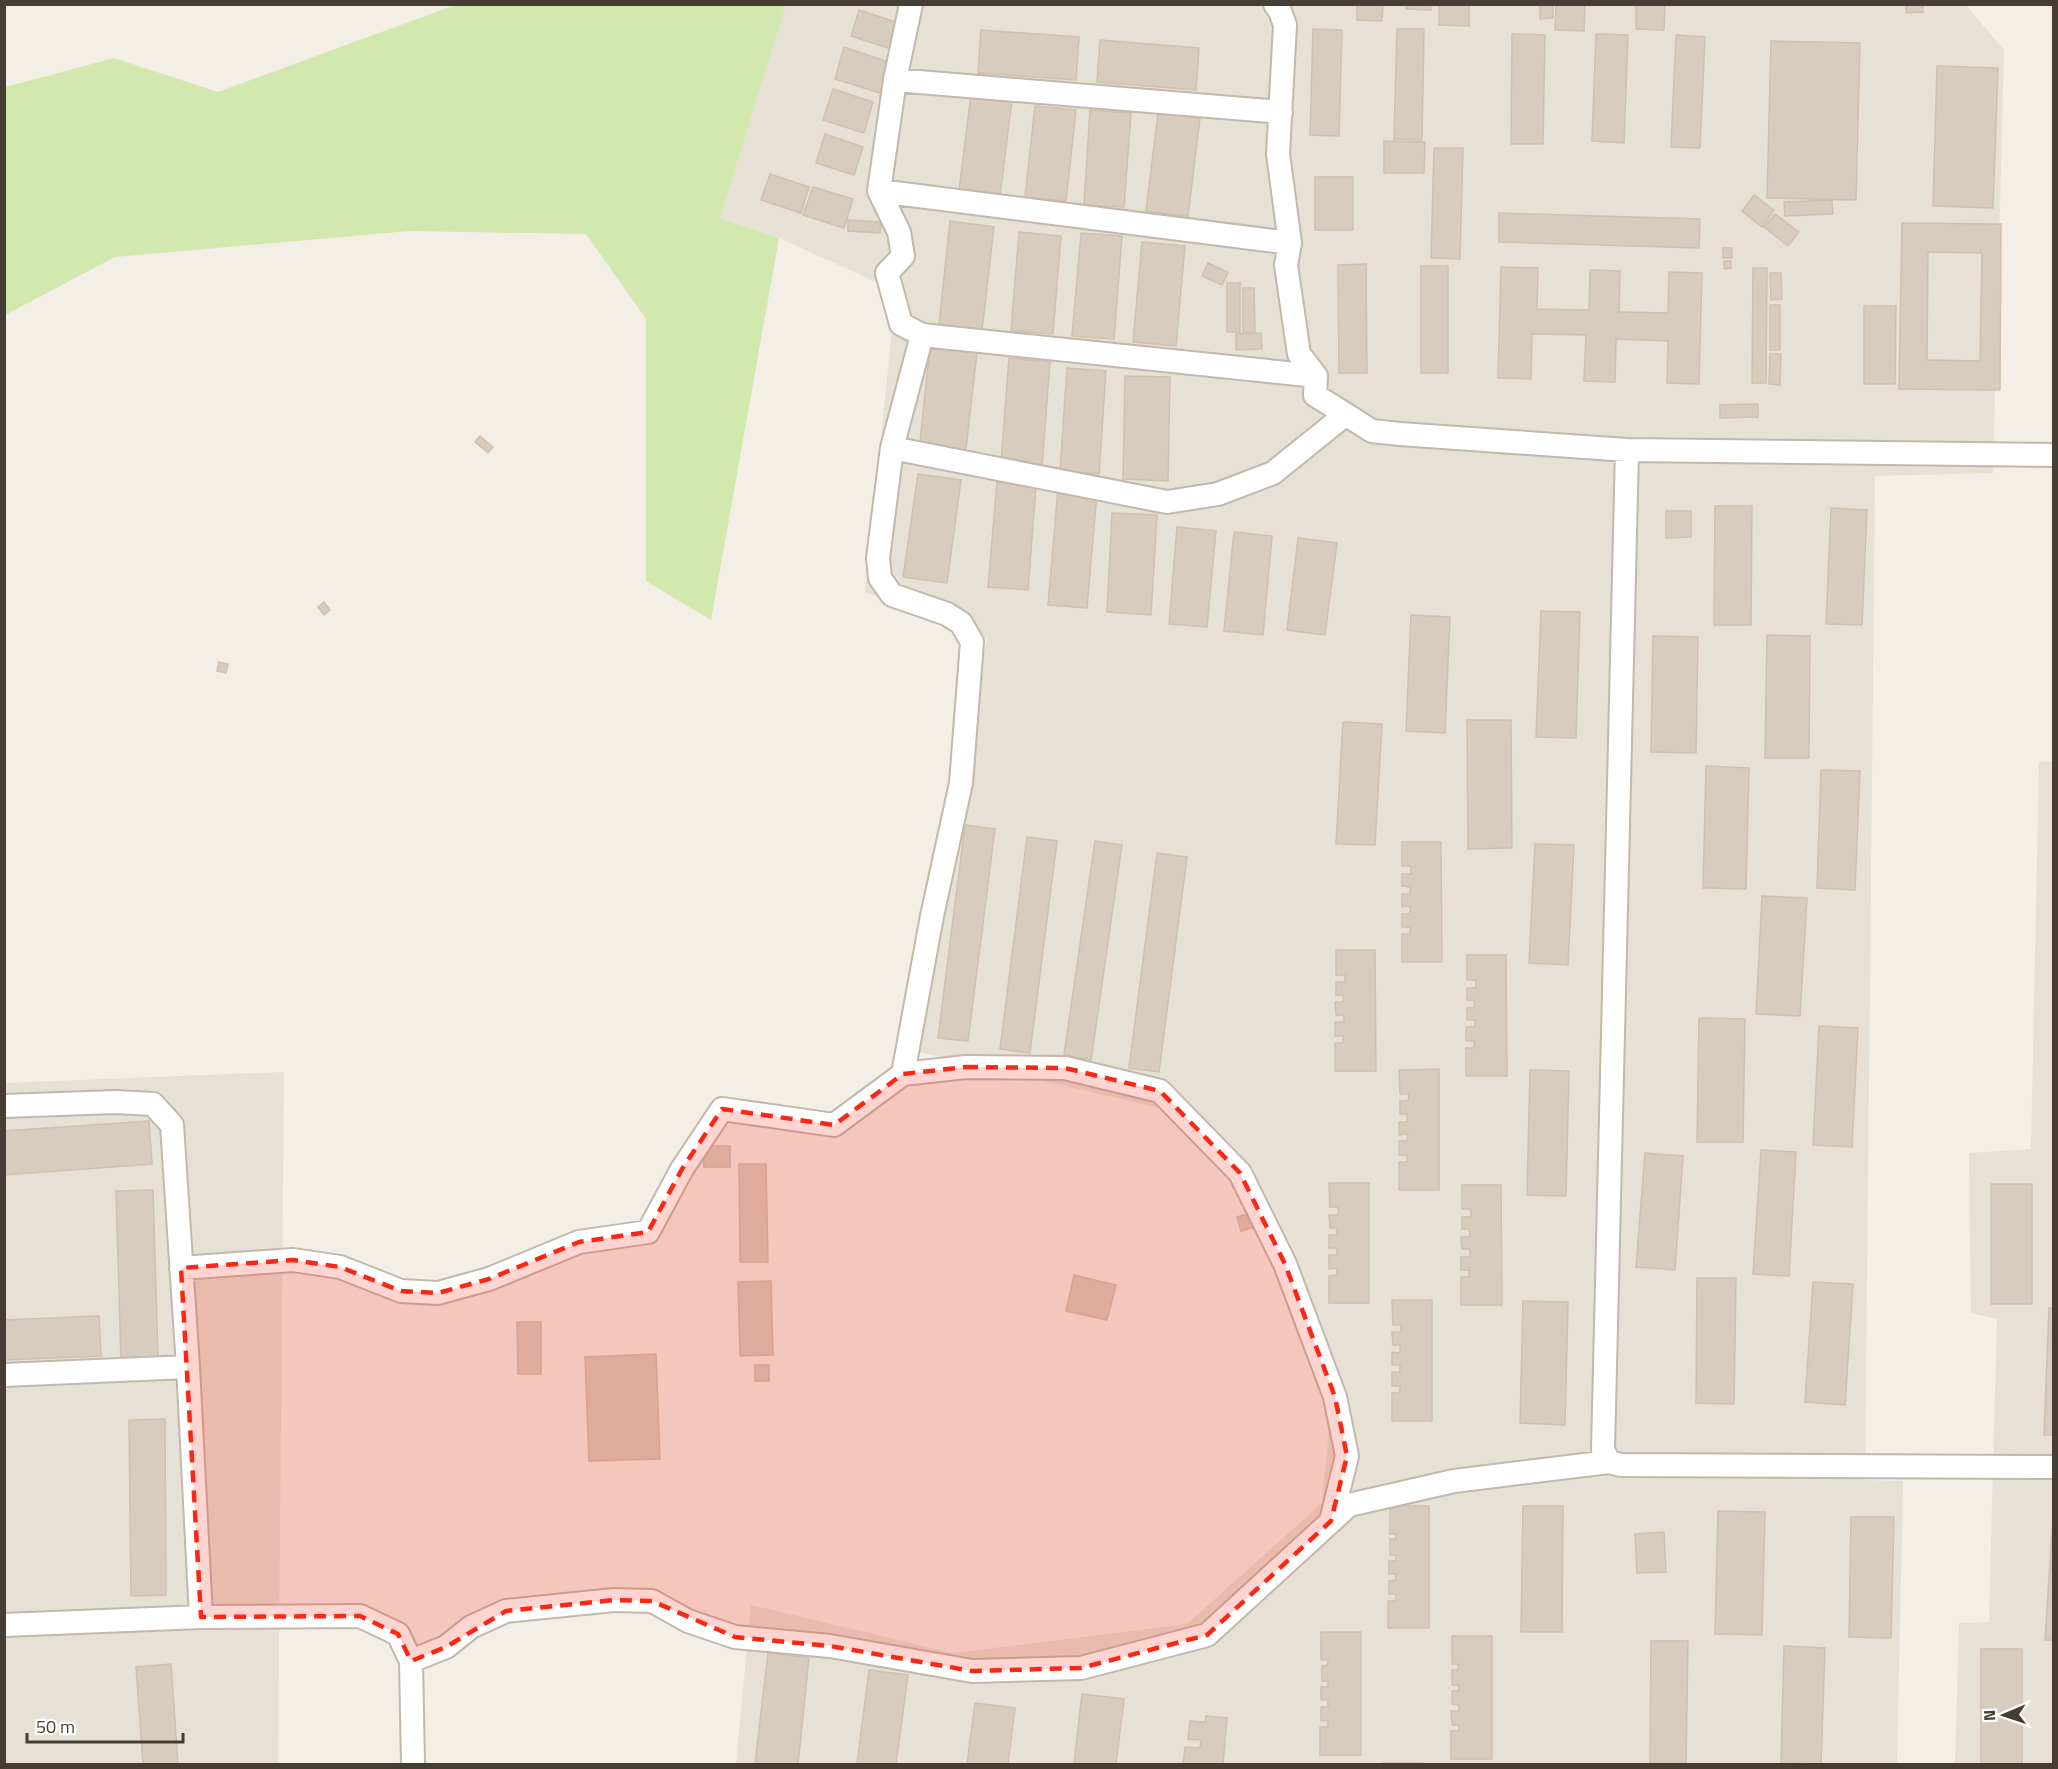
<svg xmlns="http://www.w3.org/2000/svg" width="2058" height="1769" font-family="'Titillium Web',sans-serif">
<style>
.residential{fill:#e7e0d4}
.green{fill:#d2e8ae}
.building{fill:#d8ccbe;stroke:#d0c0ae;stroke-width:1.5;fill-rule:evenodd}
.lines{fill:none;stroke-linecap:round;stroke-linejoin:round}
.minor-casing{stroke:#c2b8ab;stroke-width:26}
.minor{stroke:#fff;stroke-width:22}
.marked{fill:#fc2614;fill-opacity:0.2;stroke:#fc2614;stroke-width:4.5;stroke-dasharray:12 8;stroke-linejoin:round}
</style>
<rect width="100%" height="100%" fill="#f3eee6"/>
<path class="residential" d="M 1965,4 L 2004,50 L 1993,473 L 1875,476 L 1865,1480 L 1903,1481 L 1897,1764 L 736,1764 L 751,1605 L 953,1653 L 1187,1624 L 1322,1503 L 1334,1377 L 1235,1169 L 1173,1111 L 906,1049 L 987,639 L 865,592 L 896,291 L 779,238 L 720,218 L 786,5 Z
M 2053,761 L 2053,1764 L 1955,1764 L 1959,1623 L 1989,1622 L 1997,1319 L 1971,1313 L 1969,1153 L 2031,1149 L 2039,762 Z
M 284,1072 L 278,1764 L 5,1764 L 4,1083 Z"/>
<path class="green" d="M 458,4 L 786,5 L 720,218 L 779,238 L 711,620 L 646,581 L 646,319 L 586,234 L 409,231 L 115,257 L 5,315 L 5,87 L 114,58 L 218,92 Z"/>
<path class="building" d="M 1357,4 L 1383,4 L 1382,21 L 1357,20 Z
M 1406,4 L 1431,4 L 1431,10 L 1406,9 Z
M 1439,4 L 1469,4 L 1469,26 L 1439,25 Z
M 1556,4 L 1585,4 L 1584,31 L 1555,30 Z
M 1636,4 L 1665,4 L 1664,30 L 1636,29 Z
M 1906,4 L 1922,4 L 1923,12 L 1906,13 Z
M 1553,5 L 1553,18 L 1540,19 L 1540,6 Z
M 859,10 L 899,23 L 891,49 L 851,36 Z
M 1313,29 L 1342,30 L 1339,136 L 1310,135 Z
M 1397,29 L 1424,29 L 1422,140 L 1394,139 Z
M 981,30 L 1079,37 L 1076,80 L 978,73 Z
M 1512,34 L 1545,35 L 1543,144 L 1511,144 Z
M 1596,34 L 1628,35 L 1624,143 L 1592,141 Z
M 1676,35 L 1705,37 L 1700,148 L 1671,147 Z
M 1100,40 L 1199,48 L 1196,90 L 1097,82 Z
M 1771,41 L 1860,43 L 1856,200 L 1767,198 Z
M 844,47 L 889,62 L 880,93 L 835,79 Z
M 1937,66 L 1998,68 L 1993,208 L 1933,206 Z
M 833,89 L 873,102 L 864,133 L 823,120 Z
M 971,94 L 1012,99 L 1000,196 L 959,190 Z
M 1035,106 L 1076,110 L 1066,201 L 1025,197 Z
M 1090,110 L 1131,113 L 1124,207 L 1084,205 Z
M 1158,113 L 1200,118 L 1188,216 L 1146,211 Z
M 825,134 L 863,147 L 854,175 L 816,163 Z
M 1384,141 L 1425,142 L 1424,173 L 1384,173 Z
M 1434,148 L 1463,148 L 1460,259 L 1431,258 Z
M 770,174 L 809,187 L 801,213 L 761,200 Z
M 1315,177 L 1353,177 L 1353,230 L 1315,230 Z
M 813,187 L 853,199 L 844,228 L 803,215 Z
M 1754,195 L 1774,210 L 1762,227 L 1742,211 Z
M 1832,200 L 1833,214 L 1785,216 L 1784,202 Z
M 1499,213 L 1700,219 L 1699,248 L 1499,242 Z
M 1775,214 L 1799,232 L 1788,246 L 1764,227 Z
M 848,220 L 881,222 L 880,233 L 848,231 Z
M 950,221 L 994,227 L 982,330 L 939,325 Z
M 1902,223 L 2001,224 L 2000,390 L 1899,389 ZM 1928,252 L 1982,253 L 1980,361 L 1927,360 Z
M 1019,232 L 1061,236 L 1053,334 L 1011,331 Z
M 1081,233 L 1122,236 L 1114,339 L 1072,336 Z
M 1142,242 L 1185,246 L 1176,346 L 1133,342 Z
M 1723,248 L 1732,248 L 1732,258 L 1723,258 Z
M 1724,261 L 1731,261 L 1731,268 L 1724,269 Z
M 1208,263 L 1228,272 L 1222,285 L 1202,276 Z
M 1366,264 L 1367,373 L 1339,373 L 1338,265 Z
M 1421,266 L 1448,266 L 1448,373 L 1421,373 Z
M 1501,267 L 1538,268 L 1537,309 L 1589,310 L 1590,270 L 1620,271 L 1619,312 L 1668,313 L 1669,272 L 1702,273 L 1699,384 L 1667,383 L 1668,341 L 1616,339 L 1615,382 L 1584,381 L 1586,335 L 1532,334 L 1531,379 L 1498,378 Z
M 1753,268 L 1767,268 L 1766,383 L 1752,383 Z
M 1770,273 L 1781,273 L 1782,299 L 1771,300 Z
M 1227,283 L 1240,283 L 1240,332 L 1227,332 Z
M 1243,288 L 1254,288 L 1255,332 L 1243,332 Z
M 1770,305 L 1780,305 L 1780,350 L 1770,350 Z
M 1864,306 L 1896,306 L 1895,384 L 1864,384 Z
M 1261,333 L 1262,349 L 1236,350 L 1236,334 Z
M 930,346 L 977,352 L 965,457 L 919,452 Z
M 1770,354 L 1781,354 L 1780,385 L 1769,384 Z
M 1009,358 L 1050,362 L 1042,466 L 1001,463 Z
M 1067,368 L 1106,371 L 1099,474 L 1060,471 Z
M 1125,376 L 1170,377 L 1168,481 L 1123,479 Z
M 1758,404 L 1758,417 L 1720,418 L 1720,405 Z
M 480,436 L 493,447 L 488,453 L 475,442 Z
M 918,474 L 961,480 L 947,583 L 903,577 Z
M 997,482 L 1036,486 L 1028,590 L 988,587 Z
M 1058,489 L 1097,492 L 1087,608 L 1048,605 Z
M 1715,506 L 1752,506 L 1751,625 L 1714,625 Z
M 1831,508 L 1867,510 L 1862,625 L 1826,624 Z
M 1666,511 L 1691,511 L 1691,537 L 1666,538 Z
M 1112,513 L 1157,515 L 1151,615 L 1107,612 Z
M 1177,527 L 1216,531 L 1207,627 L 1169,624 Z
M 1234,532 L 1272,536 L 1263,635 L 1224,631 Z
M 1298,538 L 1337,543 L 1325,635 L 1287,630 Z
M 324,602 L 330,610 L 324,615 L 318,607 Z
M 1541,611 L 1580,612 L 1576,738 L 1536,737 Z
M 1411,615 L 1450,617 L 1445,733 L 1406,731 Z
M 1767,635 L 1810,636 L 1809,758 L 1765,758 Z
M 1653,636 L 1698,637 L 1696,753 L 1651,752 Z
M 219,662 L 228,664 L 226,673 L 217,671 Z
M 1467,720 L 1511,720 L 1512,848 L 1468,849 Z
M 1343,722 L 1382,724 L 1375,845 L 1336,844 Z
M 1706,766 L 1749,768 L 1746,889 L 1703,888 Z
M 1821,770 L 1860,771 L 1855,890 L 1817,888 Z
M 965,825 L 995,829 L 968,1041 L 938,1038 Z
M 1027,837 L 1057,841 L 1030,1053 L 1000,1049 Z
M 1095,841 L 1122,845 L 1091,1060 L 1064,1055 Z
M 1402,842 L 1441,842 L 1442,962 L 1402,962 L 1402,934 L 1410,934 L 1410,927 L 1402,927 L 1402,914 L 1410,914 L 1410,906 L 1402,907 L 1402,894 L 1410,894 L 1410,887 L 1402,886 L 1402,874 L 1411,874 L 1411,866 L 1402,866 Z
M 1535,844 L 1574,845 L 1568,965 L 1529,963 Z
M 1157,853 L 1187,857 L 1159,1072 L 1129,1068 Z
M 1762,896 L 1807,898 L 1800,1016 L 1756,1014 Z
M 1336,950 L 1375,950 L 1376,1071 L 1335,1071 L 1335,1043 L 1343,1043 L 1343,1036 L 1335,1036 L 1335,1022 L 1344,1022 L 1344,1015 L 1336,1015 L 1335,1002 L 1343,1002 L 1343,995 L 1336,995 L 1336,982 L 1345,982 L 1345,975 L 1336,975 Z
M 1467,955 L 1506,955 L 1507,1076 L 1466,1076 L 1466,1048 L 1474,1048 L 1474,1041 L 1466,1041 L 1466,1027 L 1475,1027 L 1475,1020 L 1467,1020 L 1467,1008 L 1474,1008 L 1474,1000 L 1467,1000 L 1467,988 L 1476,988 L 1476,980 L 1467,980 Z
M 1699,1018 L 1745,1019 L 1743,1142 L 1697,1142 Z
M 1819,1026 L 1858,1028 L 1852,1147 L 1813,1145 Z
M 1439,1069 L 1439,1190 L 1399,1190 L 1399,1162 L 1407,1162 L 1407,1155 L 1399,1155 L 1399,1141 L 1407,1141 L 1408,1134 L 1399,1135 L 1399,1122 L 1407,1122 L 1407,1114 L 1400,1114 L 1400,1101 L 1408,1101 L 1409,1094 L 1400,1094 L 1399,1070 Z
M 1530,1070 L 1569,1071 L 1566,1196 L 1527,1195 Z
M 149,1121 L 152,1164 L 4,1175 L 4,1131 Z
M 703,1146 L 730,1146 L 730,1167 L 704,1167 Z
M 1761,1150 L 1796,1152 L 1789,1276 L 1753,1274 Z
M 1645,1153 L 1683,1156 L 1675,1270 L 1636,1267 Z
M 739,1164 L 766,1164 L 768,1262 L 740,1262 Z
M 1329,1183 L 1369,1183 L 1369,1303 L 1329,1303 L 1329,1276 L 1337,1275 L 1337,1268 L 1329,1269 L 1329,1255 L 1337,1255 L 1337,1248 L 1329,1248 L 1329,1235 L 1337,1235 L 1337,1228 L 1330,1228 L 1329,1215 L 1338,1215 L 1338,1207 L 1330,1207 Z
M 1991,1184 L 2032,1184 L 2032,1304 L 1991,1304 Z
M 1462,1185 L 1501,1185 L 1502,1305 L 1461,1305 L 1461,1277 L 1469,1277 L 1469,1270 L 1461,1270 L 1461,1257 L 1470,1257 L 1470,1249 L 1462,1249 L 1461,1237 L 1470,1237 L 1469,1229 L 1462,1229 L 1462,1217 L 1471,1217 L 1471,1209 L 1462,1209 Z
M 153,1190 L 158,1359 L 121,1360 L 116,1191 Z
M 1251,1213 L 1255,1227 L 1241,1231 L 1237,1217 Z
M 1074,1275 L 1116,1285 L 1107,1320 L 1066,1311 Z
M 1697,1278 L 1736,1278 L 1734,1404 L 1696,1403 Z
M 771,1281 L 773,1355 L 740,1356 L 738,1282 Z
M 1813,1282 L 1853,1284 L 1845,1405 L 1805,1402 Z
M 1392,1300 L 1432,1300 L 1432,1421 L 1392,1421 L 1392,1393 L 1400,1393 L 1400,1386 L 1392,1386 L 1392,1372 L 1400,1372 L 1400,1365 L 1392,1365 L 1392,1352 L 1400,1353 L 1400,1345 L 1393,1345 L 1392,1332 L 1401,1332 L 1401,1325 L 1393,1325 Z
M 1523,1301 L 1568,1302 L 1565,1425 L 1520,1423 Z
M 2049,1308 L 2054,1308 L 2054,1435 L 2044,1435 Z
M 99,1316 L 101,1356 L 4,1360 L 4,1320 Z
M 517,1322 L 541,1322 L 541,1374 L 518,1374 Z
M 656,1354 L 660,1459 L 589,1461 L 585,1357 Z
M 755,1365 L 769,1365 L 769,1381 L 755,1381 Z
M 165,1419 L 166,1595 L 131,1596 L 129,1420 Z
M 1390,1506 L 1429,1506 L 1429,1628 L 1388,1628 L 1388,1601 L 1396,1601 L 1396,1594 L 1389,1594 L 1389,1581 L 1396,1580 L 1396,1574 L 1389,1574 L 1389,1561 L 1396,1561 L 1396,1555 L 1390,1555 L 1390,1539 L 1396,1539 L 1396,1534 L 1390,1534 Z
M 1523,1506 L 1563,1506 L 1562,1632 L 1521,1632 Z
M 1718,1511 L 1765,1512 L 1762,1635 L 1715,1634 Z
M 2053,1516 L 2054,1516 L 2054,1640 L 2045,1640 Z
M 1851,1517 L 1894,1517 L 1891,1638 L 1849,1637 Z
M 1664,1532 L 1666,1572 L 1637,1573 L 1635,1534 Z
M 1321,1632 L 1361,1632 L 1361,1755 L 1320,1755 L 1320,1727 L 1328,1727 L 1328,1720 L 1321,1721 L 1321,1707 L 1328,1707 L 1328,1700 L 1321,1700 L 1321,1687 L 1328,1687 L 1328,1681 L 1322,1681 L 1322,1666 L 1328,1665 L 1328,1660 L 1321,1660 Z
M 1452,1636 L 1492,1636 L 1492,1759 L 1451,1759 L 1451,1731 L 1459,1731 L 1459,1725 L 1452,1725 L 1451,1711 L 1459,1711 L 1459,1705 L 1452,1704 L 1452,1691 L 1459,1691 L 1458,1685 L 1452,1685 L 1452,1670 L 1458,1670 L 1458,1664 L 1452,1664 Z
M 1651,1641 L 1688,1641 L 1686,1763 L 1650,1763 Z
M 1784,1646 L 1825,1648 L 1821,1764 L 1781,1763 Z
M 1981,1649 L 2022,1649 L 2022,1764 L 1981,1764 Z
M 768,1653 L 809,1658 L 798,1764 L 755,1764 Z
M 171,1664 L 178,1764 L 143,1764 L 136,1667 Z
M 869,1670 L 908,1675 L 896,1764 L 857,1764 Z
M 1082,1694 L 1124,1699 L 1116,1764 L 1074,1764 Z
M 975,1703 L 1015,1708 L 1008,1764 L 967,1764 Z
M 1206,1716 L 1227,1718 L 1223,1764 L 1183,1764 L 1185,1747 L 1200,1748 L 1201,1740 L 1188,1739 L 1190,1721 L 1205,1722 Z
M 1383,1763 L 1423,1763 L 1423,1764 L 1383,1764 Z"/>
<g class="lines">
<defs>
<path id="minor" d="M 1275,4 L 1280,11 L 1285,25 L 1278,154 L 1290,243 L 1286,265 L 1299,354 L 1316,376 L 1315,395 L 1372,431 L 1400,434 L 1627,450 L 2054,455
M 895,80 L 1281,112
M 879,191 L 1290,243
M 922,335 L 1316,376
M 892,448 L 1167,502 L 1218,494 L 1273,473 L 1345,415
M 903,1074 L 932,916 L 961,783 L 972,642 L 961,623 L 947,614 L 892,595 L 880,578 L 878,558 L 892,448 L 922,335 L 901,324 L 887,273 L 903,256 L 899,232 L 879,191 L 895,80 L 911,4
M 4,1106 L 115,1102 L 153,1104 L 172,1125 L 188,1367 L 201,1617
M 181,1268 L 293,1260 L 340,1267 L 401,1291 L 438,1293 L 489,1279 L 579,1242 L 648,1232 L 682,1169 L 722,1109 L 834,1125 L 903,1074 L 966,1067 L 1065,1068 L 1160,1091 L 1240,1173 L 1285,1264 L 1335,1397 L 1347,1456 L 1331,1521
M 4,1375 L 188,1367
M 1609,1462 L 1603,1450 L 1627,450
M 4,1625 L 201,1617 L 360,1616 L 398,1634 L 411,1661 L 413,1764
M 411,1661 L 446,1647 L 471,1627 L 506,1611 L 614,1600 L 652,1601 L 688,1621 L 735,1637 L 830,1646 L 972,1671 L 1081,1668 L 1207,1635 L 1349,1505 L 1454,1481 L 1609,1462 L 1621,1465 L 2054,1467"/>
</defs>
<use href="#minor" class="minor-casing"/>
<use href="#minor" class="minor"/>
</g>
<path class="marked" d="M 966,1067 L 1065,1068 L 1160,1091 L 1240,1173 L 1285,1264 L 1335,1397 L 1347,1456 L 1331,1521 L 1207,1635 L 1081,1668 L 972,1671 L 830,1646 L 735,1637 L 652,1601 L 614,1600 L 506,1611 L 446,1647 L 411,1661 L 398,1634 L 360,1616 L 201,1617 L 181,1268 L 293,1260 L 340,1267 L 401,1291 L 438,1293 L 489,1279 L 579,1242 L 648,1232 L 682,1169 L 722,1109 L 834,1125 L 903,1074 Z"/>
<rect width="2058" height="1769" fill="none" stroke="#463e35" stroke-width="12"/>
<g transform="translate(2004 1715) rotate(268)" stroke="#ffffff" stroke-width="4.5" paint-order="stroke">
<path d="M0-4.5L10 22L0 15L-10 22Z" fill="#463e35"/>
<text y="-9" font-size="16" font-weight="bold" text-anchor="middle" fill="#463e35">N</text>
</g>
<path d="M27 1733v9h156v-9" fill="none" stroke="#463e35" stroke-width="3"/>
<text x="36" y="1733" font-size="18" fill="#463e35" stroke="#ffffff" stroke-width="4.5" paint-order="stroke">50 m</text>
</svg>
